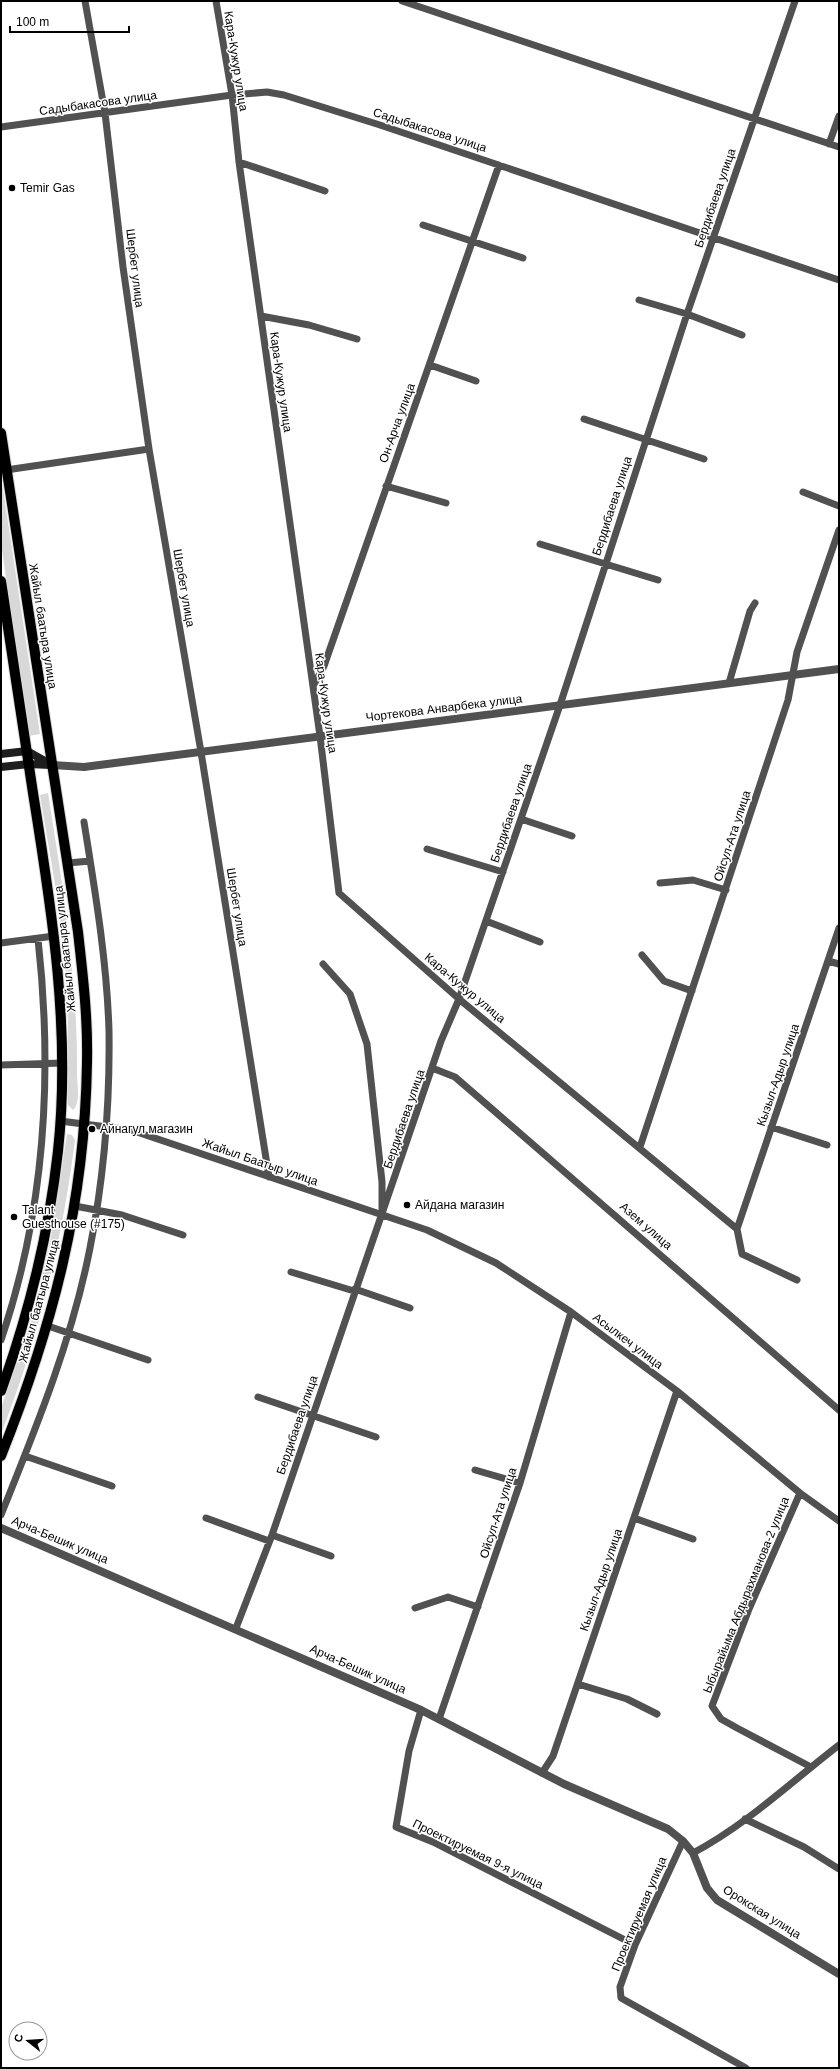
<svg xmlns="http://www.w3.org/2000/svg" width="840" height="2069" font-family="Arial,sans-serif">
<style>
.green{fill:#d8d8d8}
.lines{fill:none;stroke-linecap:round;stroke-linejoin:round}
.primary-casing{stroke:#dbdbdb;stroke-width:12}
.minor{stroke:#515151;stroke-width:7}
.tertiary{stroke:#515151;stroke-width:8}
.secondary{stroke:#1e1e1e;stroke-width:8}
.primary{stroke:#000;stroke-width:10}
.poi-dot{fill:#000;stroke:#fff;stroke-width:1.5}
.labels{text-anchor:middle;stroke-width:3;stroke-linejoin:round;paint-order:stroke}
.street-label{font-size:12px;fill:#000;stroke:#fff}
.poi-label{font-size:12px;fill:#000;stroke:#fff;text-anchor:start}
</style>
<rect width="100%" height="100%" fill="#fff"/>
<path class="green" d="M 1,476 L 40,734 L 29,736 L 1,543 Z
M 48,793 C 63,887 78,980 77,1075 C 77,1084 81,1103 73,1110 L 68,1105 C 68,1057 69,1010 65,963 C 60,906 49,850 40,795 Z
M 67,1134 L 72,1135 L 75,1140 C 62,1242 39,1337 1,1434 L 1,1408 L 34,1313 L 51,1238 Z"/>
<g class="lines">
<defs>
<path id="primary" d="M 1,433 L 78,932 C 83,976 88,1019 87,1062 C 85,1205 53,1325 1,1456
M 1,581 C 12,652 22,723 33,793 C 52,911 71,1031 58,1151 C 49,1233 29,1313 1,1391"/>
</defs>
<use href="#primary" class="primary-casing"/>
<path class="minor" d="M 85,1 L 105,113 L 123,267 L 149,449 L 201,752 L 269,1177
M 216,1 L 232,95 L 239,162 L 320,736 L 339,893 L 459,999 L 737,1229
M 402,1 L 839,147
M 1,127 L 232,95 L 267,92 L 284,95 L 380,125 L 839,280
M 829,144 L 839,116
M 239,162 L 325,191
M 423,225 L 523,258
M 639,300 L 687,314 L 742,335
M 261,316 L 309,325 L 357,339
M 430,365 L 476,381
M 584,419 L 704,459
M 6,470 L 149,449
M 386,486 L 446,503
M 803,492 L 839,506
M 540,544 L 658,580
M 729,683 L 750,611 L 755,603
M 313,686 L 324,666 L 499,165
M 521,819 L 572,836
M 427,849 L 503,872
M 68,863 L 90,861
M 660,883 L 693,880 L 726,890
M 486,921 L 540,942
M 1,943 L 54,936
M 642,955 L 664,981 L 692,991
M 828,961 L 839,964
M 323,964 L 350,994 L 367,1044 L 382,1182 L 382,1209
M 1,1065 L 62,1063
M 432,1068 L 455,1077 L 839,1410
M 60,1121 L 131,1130 L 427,1230 L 496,1263 L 571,1312 L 677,1391 L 800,1493 L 839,1521
M 771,1127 L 827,1145
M 640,1147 L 788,700 L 797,652 L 839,530
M 75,1206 L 122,1215 L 183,1235
M 737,1229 L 839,928
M 737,1229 L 742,1254 L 797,1280
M 291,1272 L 354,1291
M 355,1289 L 410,1308
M 48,1326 L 148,1360
M 1,1340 C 45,1211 53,1074 38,939
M 258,1397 L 376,1437
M 25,1456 L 112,1486
M 475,1470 L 520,1483
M 800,1493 L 749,1609 L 712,1706 L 721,1719 L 737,1728 L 811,1767
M 1,1515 C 36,1428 72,1340 90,1248 C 104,1177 110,1103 109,1031 C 107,961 95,891 84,822
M 206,1518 L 269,1541
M 634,1518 L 693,1539
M 272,1535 L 331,1556
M 415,1608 L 448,1597 L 478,1607
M 236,1628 L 272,1535 L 441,1041 L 459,999 L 560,705 L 687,314 L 795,1
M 578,1684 L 627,1699 L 657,1714
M 421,1710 L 409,1751 L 396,1827 L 433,1842 L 635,1945
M 439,1719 L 520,1483 L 571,1312
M 542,1773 L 553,1756 L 677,1391
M 745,1819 L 804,1847 L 839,1869
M 683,1841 L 635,1945 L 620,1987 L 621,1998 L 746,2068
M 693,1853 C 746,1825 791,1782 839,1745"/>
<path class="tertiary" d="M 52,765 L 84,767 L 839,669
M 1,1528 L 421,1710 L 564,1784 L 668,1829 L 683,1841 L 693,1853 L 707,1888 L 717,1900 L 839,1974"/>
<path class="secondary" d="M 1,754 L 27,751 L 52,765
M 1,767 L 29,764 L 50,765"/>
<use href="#primary" class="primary"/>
</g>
<g class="poi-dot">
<circle cx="12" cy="188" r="4"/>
<circle cx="92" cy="1129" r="4"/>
<circle cx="407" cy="1205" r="4"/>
<circle cx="14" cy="1217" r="4"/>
</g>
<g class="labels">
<g class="street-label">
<text transform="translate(236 61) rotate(81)" y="4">Кара-Кужур улица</text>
<text transform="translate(98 103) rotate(-8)" y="4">Садыбакасова улица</text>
<text transform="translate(430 130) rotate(18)" y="4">Садыбакасова улица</text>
<text transform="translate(715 198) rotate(-71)" y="4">Бердибаева улица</text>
<text transform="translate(135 268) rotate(83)" y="4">Шербет улица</text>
<text transform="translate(281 382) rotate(82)" y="4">Кара-Кужур улица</text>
<text transform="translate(397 423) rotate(-70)" y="4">Он-Арча улица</text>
<text transform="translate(612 506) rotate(-72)" y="4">Бердибаева улица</text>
<text transform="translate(184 588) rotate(80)" y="4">Шербет улица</text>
<text transform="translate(43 626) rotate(81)" y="4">Жайыл баатыра улица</text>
<text transform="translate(326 703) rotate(82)" y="4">Кара-Кужур улица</text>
<text transform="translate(444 708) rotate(-7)" y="4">Чортекова Анварбека улица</text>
<text transform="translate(511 813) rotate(-71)" y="4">Бердибаева улица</text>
<text transform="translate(732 836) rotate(-72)" y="4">Ойсул-Ата улица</text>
<text transform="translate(237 907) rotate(81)" y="4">Шербет улица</text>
<text transform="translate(65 949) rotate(-96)" y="4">Жайыл баатыра улица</text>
<text transform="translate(465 988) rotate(40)" y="4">Кара-Кужур улица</text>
<text transform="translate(778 1075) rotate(-71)" y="4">Кызыл-Адыр улица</text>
<text transform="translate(404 1119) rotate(-71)" y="4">Бердибаева улица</text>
<text transform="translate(260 1162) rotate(19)" y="4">Жайыл Баатыр улица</text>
<text transform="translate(646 1226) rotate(41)" y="4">Азем улица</text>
<text transform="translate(39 1301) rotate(-75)" y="4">Жайыл баатыра улица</text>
<text transform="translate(628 1341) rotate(37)" y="4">Асылкеч улица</text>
<text transform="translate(297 1425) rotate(-71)" y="4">Бердибаева улица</text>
<text transform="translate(498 1513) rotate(-72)" y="4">Ойсул-Ата улица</text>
<text transform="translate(60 1540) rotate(23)" y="4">Арча-Бешик улица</text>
<text transform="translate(601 1580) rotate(-71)" y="4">Кызыл-Адыр улица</text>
<text transform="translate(746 1595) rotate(-68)" y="4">Ыбырайыма Абдырахманова-2 улица</text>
<text transform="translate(358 1669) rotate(24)" y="4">Арча-Бешик улица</text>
<text transform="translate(478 1854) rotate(26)" y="4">Проектируемая 9-я улица</text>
<text transform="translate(762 1912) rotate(32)" y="4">Орокская улица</text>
<text transform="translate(639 1914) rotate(-67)" y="4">Проектируемая улица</text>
</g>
<g class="poi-label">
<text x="20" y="192">Temir Gas</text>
<text x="100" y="1133">Айнагул магазин</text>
<text x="415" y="1209">Айдана магазин</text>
<text x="22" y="1214">Talant<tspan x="22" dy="14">Guesthouse (#175)</tspan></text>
</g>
</g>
<rect width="840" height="2069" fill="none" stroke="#000000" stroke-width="4"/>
<g transform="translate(28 2041) rotate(287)"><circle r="19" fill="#ffffff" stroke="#999999"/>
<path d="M0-3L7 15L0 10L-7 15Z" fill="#000000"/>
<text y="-6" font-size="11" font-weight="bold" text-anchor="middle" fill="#000000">С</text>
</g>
<path d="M10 26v6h119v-6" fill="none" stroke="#000000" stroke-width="2"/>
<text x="16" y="26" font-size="12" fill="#000000" stroke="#ffffff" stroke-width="3" paint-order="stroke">100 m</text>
</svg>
